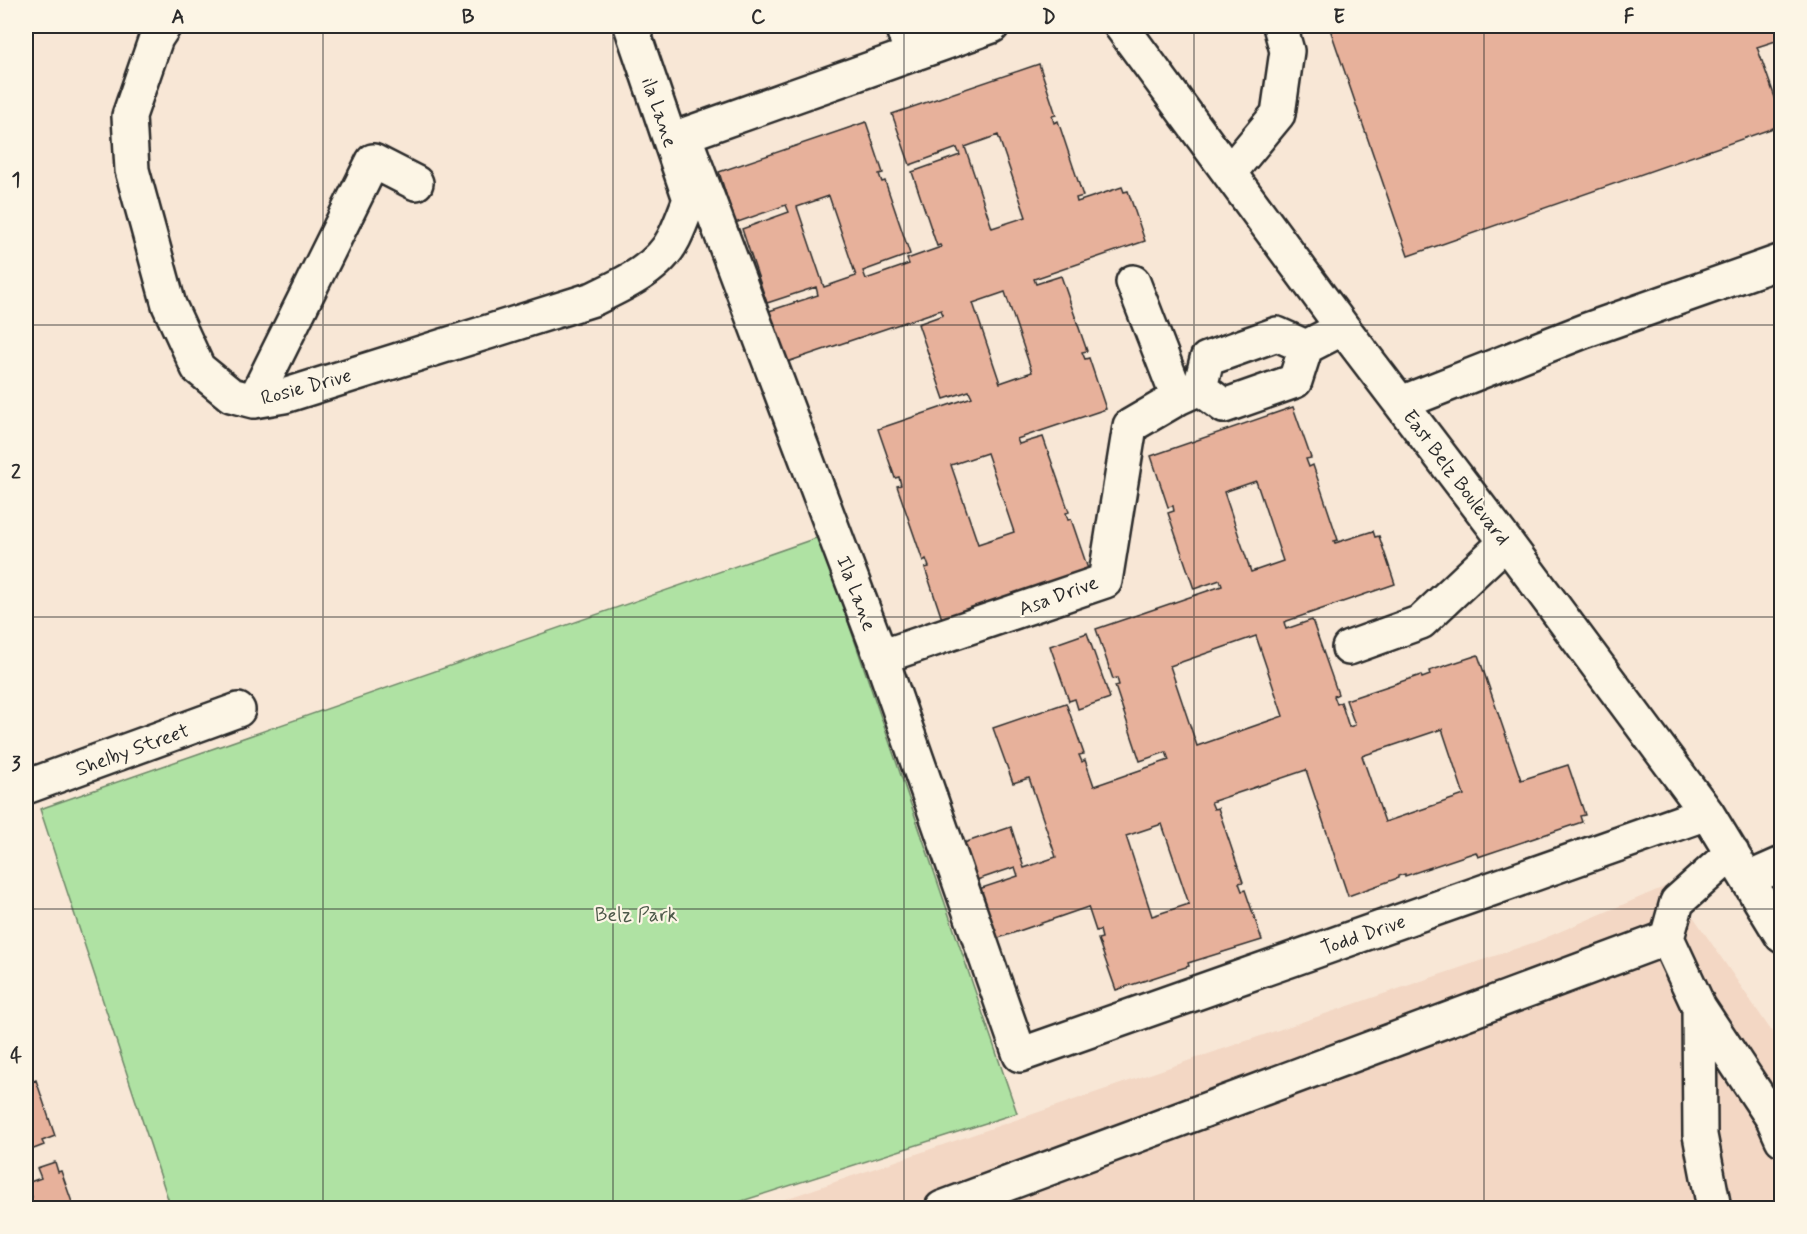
<svg xmlns="http://www.w3.org/2000/svg" width="1807" height="1234" font-family="Mynerve,sans-serif">
<style>
.built{fill:#f3d7c4}
.green{fill:#afe2a3;stroke:#6d8667;stroke-width:1.5}
.building{fill:#e7b19b;stroke:#2b2b2b;stroke-width:1.5;fill-rule:evenodd}
.lines{fill:none;stroke-linecap:round;stroke-linejoin:round}
.minor-casing{stroke:#2b2b2b;stroke-width:38}
.minor{stroke:#fcf5e5;stroke-width:33}
.grid{fill:none;stroke:#2b2b2b;stroke-width:1.5;stroke-opacity:0.55}
.labels{text-anchor:middle;stroke-width:4.5;stroke-linejoin:round;paint-order:stroke}
.street-label{font-size:20px;fill:#2b2b2b;stroke:#fcf5e5}
.park-label{font-size:20px;fill:#4c5949;stroke:#fcf5e5}
.neatline{fill:none;stroke:#2b2b2b;stroke-width:2}
.grid-label{font-size:20px;text-anchor:middle;font-weight:bold;fill:#2b2b2b}
</style>
<rect width="100%" height="100%" fill="#f8e7d6"/>
<filter id="ink" filterUnits="userSpaceOnUse"><feTurbulence type="fractalNoise" baseFrequency=".0167" numOctaves="2"/><feDisplacementMap in="SourceGraphic" scale="12" xChannelSelector="R" yChannelSelector="G"/><feConvolveMatrix kernelMatrix="1 2 1 2 8 2 1 2 1" color-interpolation-filters="sRGB"/></filter>
<g filter="url(#ink)">
<path class="built" d="M 1671,884 L 1781,1045 L 1781,1208 L 759,1208 L 1538,941 Z"/>
<path class="green" d="M 819,537 L 1017,1113 L 720,1208 L 171,1208 L 40,809 Z"/>
<path class="building" d="M 1329,26 L 1782,26 L 1782,39 L 1757,47 L 1782,117 L 1782,125 L 1408,256 Z
M 1039,64 L 1056,115 L 1052,116 L 1054,123 L 1058,121 L 1083,196 L 1076,198 L 1077,202 L 1122,187 L 1124,192 L 1128,191 L 1145,241 L 1034,279 L 1036,284 L 1061,276 L 1087,351 L 1082,352 L 1085,359 L 1089,358 L 1106,409 L 1017,439 L 1019,444 L 1043,437 L 1069,512 L 1066,513 L 1068,520 L 1071,519 L 1088,569 L 942,619 L 925,568 L 929,567 L 926,559 L 923,561 L 897,486 L 901,485 L 899,477 L 895,478 L 878,429 L 972,397 L 969,391 L 944,399 L 918,324 L 943,315 L 941,310 L 787,362 L 769,311 L 818,295 L 816,287 L 767,303 L 742,229 L 789,212 L 786,205 L 735,223 L 719,172 L 866,122 L 883,173 L 879,174 L 882,182 L 885,181 L 910,254 L 863,271 L 866,279 L 909,264 L 907,259 L 941,247 L 940,245 L 937,246 L 912,172 L 960,155 L 957,148 L 910,165 L 892,114 ZM 998,135 L 1026,217 L 992,228 L 965,147 ZM 829,196 L 856,276 L 824,287 L 797,207 ZM 1005,292 L 1032,372 L 1000,383 L 973,303 ZM 987,453 L 1014,532 L 978,544 L 951,465 Z
M 1293,407 L 1311,458 L 1306,459 L 1309,467 L 1313,465 L 1338,540 L 1334,541 L 1335,543 L 1373,531 L 1375,537 L 1379,536 L 1395,584 L 1284,622 L 1286,629 L 1312,620 L 1338,694 L 1334,696 L 1337,704 L 1341,702 L 1349,727 L 1355,725 L 1346,700 L 1421,675 L 1422,678 L 1430,675 L 1429,671 L 1478,655 L 1521,780 L 1568,765 L 1585,815 L 1580,816 L 1582,822 L 1478,857 L 1476,852 L 1405,876 L 1405,874 L 1398,876 L 1398,878 L 1348,896 L 1306,770 L 1211,802 L 1214,809 L 1218,808 L 1243,882 L 1239,883 L 1242,891 L 1245,890 L 1262,940 L 1188,963 L 1189,966 L 1116,990 L 1098,939 L 1102,938 L 1100,930 L 1096,931 L 1088,907 L 987,942 L 970,892 L 1018,876 L 1015,867 L 968,883 L 955,846 L 1011,827 L 1024,868 L 1056,857 L 1029,778 L 1013,783 L 993,728 L 1066,703 L 1084,754 L 1079,755 L 1082,762 L 1085,760 L 1094,786 L 1169,760 L 1166,752 L 1140,761 L 1115,686 L 1119,685 L 1117,678 L 1113,679 L 1096,629 L 1222,586 L 1220,580 L 1194,589 L 1168,513 L 1174,511 L 1173,506 L 1168,507 L 1151,456 ZM 1256,481 L 1283,561 L 1251,572 L 1224,492 ZM 1256,636 L 1283,716 L 1197,746 L 1170,666 ZM 1442,729 L 1464,795 L 1385,822 L 1362,756 ZM 1162,824 L 1189,904 L 1152,916 L 1126,836 Z
M 1087,633 L 1110,698 L 1078,709 L 1075,699 L 1069,701 L 1050,646 Z
M 36,1080 L 55,1136 L 42,1141 L 44,1145 L 26,1152 L 26,1084 Z
M 55,1162 L 58,1172 L 61,1171 L 74,1208 L 35,1208 L 34,1205 L 26,1208 L 26,1199 L 32,1197 L 27,1183 L 41,1178 L 37,1168 Z"/>
<g class="lines">
<defs>
<path id="minor" d="M 164,26 L 156,38 L 129,116 L 132,170 L 169,305 L 198,368 L 231,395 L 254,401 L 284,396 L 593,299 C 622,285 659,269 674,238 C 680,226 685,212 690,199 L 631,26
M 902,26 L 912,54
M 992,26 L 684,135 L 881,657 L 1020,1055 L 1707,813
M 1121,26 L 1343,328 L 1506,542 L 1707,813 L 1782,936
M 1230,172 L 1278,114 L 1287,51 L 1280,26
M 1133,282 L 1178,398
M 1200,388 L 1224,406 L 1295,381 L 1306,347 L 1343,328
M 1200,388 L 1207,359 L 1277,334 L 1306,347
M 254,401 L 373,161 L 416,183
M 1401,403 L 1584,331 L 1782,261
M 1349,648 L 1421,622 L 1506,542
M 881,657 L 1105,581 L 1130,426 L 1178,398 L 1200,388
M 26,787 L 238,710
M 1732,853 L 1677,902 L 1667,938 L 1699,1007 L 1773,1119 L 1782,1139
M 1748,879 L 1782,864
M 1699,1007 L 1700,1135 L 1714,1208
M 942,1208 L 1667,938"/>
</defs>
<use href="#minor" class="minor-casing"/>
<use href="#minor" class="minor"/>
</g>
</g>
<path class="grid" d="M 323,26 L 323,1208M 613,26 L 613,1208M 904,26 L 904,1208M 1194,26 L 1194,1208M 1484,26 L 1484,1208M 26,325 L 1782,325M 26,617 L 1782,617M 26,909 L 1782,909"/>
<g class="labels">
<g class="street-label">
<text transform="translate(660 112) rotate(71)" y="7">ila Lane</text>
<text transform="translate(306 386) rotate(-15)" y="7">Rosie Drive</text>
<text transform="translate(1457 477) rotate(53)" y="7">East Belz Boulevard</text>
<text transform="translate(857 593) rotate(69)" y="7">Ila Lane</text>
<text transform="translate(1058 595) rotate(-20)" y="7">Asa Drive</text>
<text transform="translate(132 749) rotate(-20)" y="7">Shelby Street</text>
<text transform="translate(1363 934) rotate(-19)" y="7">Todd Drive</text>
</g>
<g class="park-label">
<text x="636" y="921">Belz Park</text>
</g>
</g>
<rect width="1807" height="1234" fill="none" stroke="#fcf5e5" stroke-width="66"/>
<rect x="33" y="33" width="1741" height="1168" class="neatline"/>
<g class="grid-label">
<text x="178" y="23">A</text>
<text x="468" y="23">B</text>
<text x="758" y="23">C</text>
<text x="1049" y="23">D</text>
<text x="1339" y="23">E</text>
<text x="1629" y="23">F</text>
<text x="16" y="186">1</text>
<text x="16" y="478">2</text>
<text x="16" y="770">3</text>
<text x="16" y="1062">4</text>
</g>
</svg>
